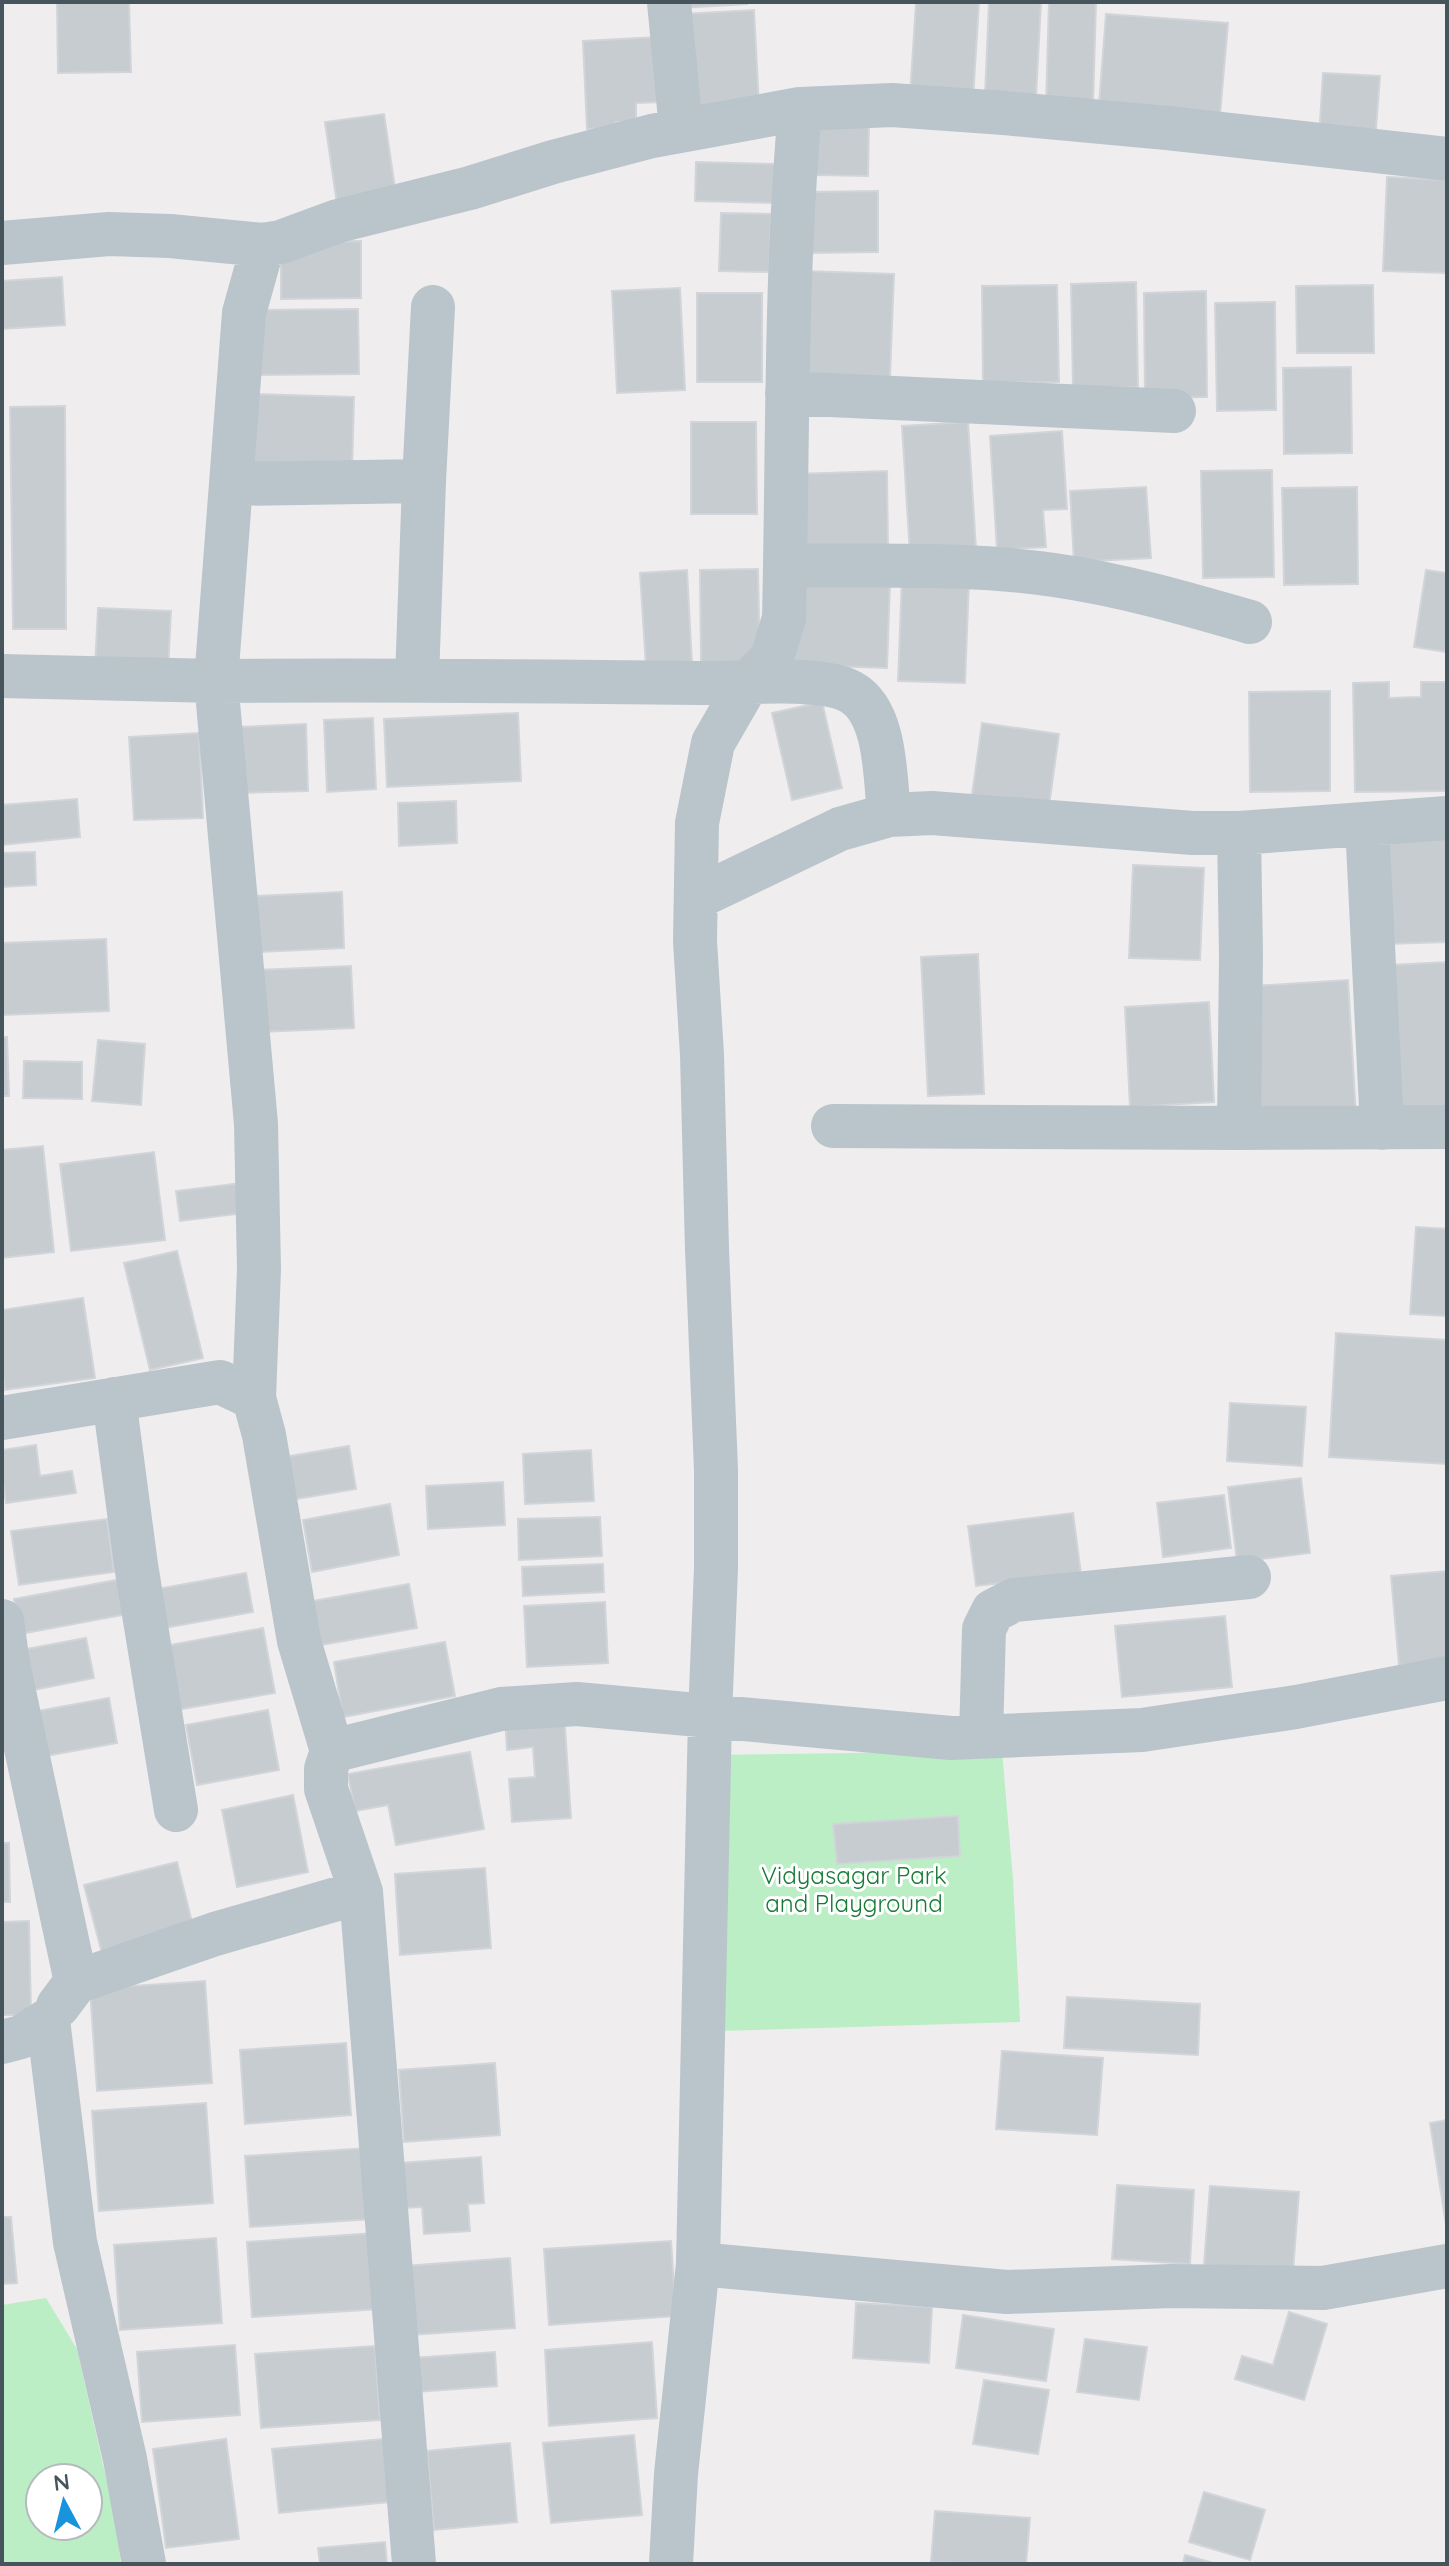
<svg xmlns="http://www.w3.org/2000/svg" width="1449" height="2566" font-family="Quicksand,sans-serif">
<style>
.green{fill:#bbeec5;fill-rule:evenodd}
.building{fill:#c7ccd0;stroke:#d1d5d9;stroke-width:2}
.lines{fill:none;stroke-linecap:round;stroke-linejoin:round}
.minor{stroke:#b9c5cb;stroke-width:44}
.labels{text-anchor:middle;stroke-width:6;stroke-linejoin:round;paint-order:stroke}
.park-label{font-size:24px;fill:#177b37;stroke:#fff}
</style>
<rect width="100%" height="100%" fill="#f0edee"/>
<path class="green" d="M 1002,1751 L 1013,1879 L 1020,2022 L 719,2031 L 709,1755 Z
M 46,2298 L 77,2349 L 115,2518 L 121,2564 L 2,2564 L 2,2305 ZM 40,2478 L 88,2478 L 88,2526 L 40,2526 Z"/>
<path class="building" d="M 57,2 L 129,2 L 131,72 L 58,73 Z
M 679,2 L 747,2 L 747,4 L 680,8 Z
M 916,2 L 979,2 L 973,99 L 910,96 Z
M 989,2 L 1041,2 L 1036,97 L 985,95 Z
M 1049,2 L 1096,2 L 1093,105 L 1046,104 Z
M 754,10 L 759,106 L 689,110 L 684,14 Z
M 1106,14 L 1228,23 L 1220,115 L 1099,105 Z
M 658,37 L 661,102 L 636,103 L 636,122 L 615,122 L 615,128 L 587,129 L 583,41 Z
M 1323,73 L 1380,76 L 1375,141 L 1319,138 Z
M 384,114 L 396,195 L 337,204 L 325,122 Z
M 817,121 L 869,122 L 868,176 L 816,175 Z
M 696,162 L 777,164 L 776,203 L 695,201 Z
M 1387,177 L 1447,180 L 1447,273 L 1383,271 Z
M 878,191 L 878,252 L 811,253 L 810,192 Z
M 721,213 L 771,214 L 769,272 L 719,271 Z
M 361,241 L 361,298 L 281,299 L 281,242 Z
M 804,271 L 894,274 L 890,377 L 800,373 Z
M 62,277 L 65,325 L 2,329 L 2,281 Z
M 1136,282 L 1138,387 L 1073,388 L 1071,284 Z
M 1057,285 L 1059,382 L 983,383 L 982,286 Z
M 1373,285 L 1374,353 L 1297,353 L 1296,286 Z
M 680,288 L 685,390 L 617,393 L 612,291 Z
M 1206,291 L 1207,397 L 1145,398 L 1144,293 Z
M 697,293 L 762,293 L 762,382 L 697,382 Z
M 1275,302 L 1276,410 L 1217,411 L 1215,303 Z
M 358,309 L 359,374 L 254,375 L 254,310 Z
M 1351,367 L 1352,453 L 1284,454 L 1283,368 Z
M 251,394 L 354,397 L 352,471 L 249,468 Z
M 65,406 L 66,629 L 13,629 L 10,407 Z
M 691,422 L 756,422 L 757,514 L 691,514 Z
M 968,422 L 976,549 L 910,554 L 902,426 Z
M 1062,431 L 1067,509 L 1043,510 L 1046,547 L 997,550 L 990,436 Z
M 1272,470 L 1274,577 L 1203,578 L 1201,471 Z
M 887,471 L 888,550 L 798,552 L 796,474 Z
M 1146,487 L 1151,558 L 1074,562 L 1070,491 Z
M 1357,487 L 1358,584 L 1284,585 L 1282,488 Z
M 758,569 L 760,664 L 701,665 L 700,570 Z
M 687,570 L 692,664 L 646,666 L 640,573 Z
M 1426,570 L 1447,573 L 1447,652 L 1414,647 Z
M 902,577 L 969,580 L 965,683 L 898,681 Z
M 797,579 L 890,583 L 887,668 L 794,665 Z
M 98,608 L 171,611 L 168,670 L 95,667 Z
M 1389,682 L 1389,698 L 1421,697 L 1421,682 L 1447,682 L 1447,791 L 1355,792 L 1353,683 Z
M 1330,691 L 1330,791 L 1250,792 L 1249,692 Z
M 822,702 L 842,788 L 792,800 L 772,713 Z
M 518,713 L 521,781 L 387,787 L 384,719 Z
M 373,718 L 376,789 L 327,792 L 324,720 Z
M 982,723 L 1059,734 L 1049,806 L 972,795 Z
M 306,724 L 308,791 L 240,793 L 237,727 Z
M 199,733 L 203,818 L 134,820 L 129,737 Z
M 77,799 L 80,837 L 2,845 L 2,805 Z
M 456,801 L 457,843 L 399,846 L 398,803 Z
M 1447,838 L 1447,942 L 1387,944 L 1383,841 Z
M 35,852 L 36,885 L 2,887 L 2,853 Z
M 1133,865 L 1204,868 L 1200,960 L 1129,958 Z
M 342,892 L 344,948 L 259,952 L 257,896 Z
M 106,939 L 109,1011 L 2,1015 L 2,943 Z
M 978,954 L 984,1094 L 928,1096 L 921,957 Z
M 1447,962 L 1447,1107 L 1398,1109 L 1391,965 Z
M 351,966 L 354,1028 L 260,1032 L 257,970 Z
M 1348,980 L 1356,1117 L 1260,1122 L 1253,986 Z
M 1209,1002 L 1214,1102 L 1130,1107 L 1125,1007 Z
M 2,1037 L 7,1037 L 9,1096 L 2,1096 Z
M 98,1040 L 145,1044 L 141,1105 L 92,1101 Z
M 24,1061 L 82,1062 L 82,1099 L 23,1098 Z
M 43,1146 L 54,1252 L 2,1258 L 2,1150 Z
M 154,1152 L 165,1240 L 71,1251 L 60,1164 Z
M 241,1183 L 245,1213 L 180,1221 L 176,1191 Z
M 1416,1227 L 1447,1229 L 1447,1316 L 1410,1314 Z
M 177,1251 L 203,1358 L 150,1370 L 124,1263 Z
M 83,1298 L 95,1378 L 5,1390 L 2,1368 L 2,1310 Z
M 1336,1333 L 1447,1340 L 1447,1464 L 1329,1457 Z
M 1230,1403 L 1306,1407 L 1302,1466 L 1227,1461 Z
M 36,1445 L 40,1476 L 72,1471 L 76,1493 L 6,1503 L 2,1474 L 2,1450 Z
M 349,1446 L 356,1489 L 284,1501 L 278,1458 Z
M 591,1450 L 594,1501 L 525,1504 L 523,1454 Z
M 1301,1478 L 1310,1553 L 1237,1562 L 1228,1487 Z
M 503,1482 L 505,1525 L 428,1529 L 426,1486 Z
M 1224,1495 L 1231,1548 L 1163,1557 L 1157,1503 Z
M 390,1504 L 399,1555 L 312,1572 L 303,1520 Z
M 1073,1513 L 1081,1574 L 976,1586 L 968,1526 Z
M 600,1517 L 602,1556 L 519,1560 L 518,1519 Z
M 107,1519 L 114,1572 L 19,1585 L 11,1531 Z
M 603,1564 L 604,1592 L 523,1596 L 522,1567 Z
M 1447,1571 L 1447,1661 L 1399,1665 L 1391,1576 Z
M 246,1573 L 253,1612 L 153,1630 L 146,1591 Z
M 127,1578 L 133,1613 L 20,1634 L 14,1599 Z
M 409,1584 L 417,1628 L 315,1646 L 307,1602 Z
M 605,1602 L 608,1663 L 527,1667 L 524,1606 Z
M 1225,1616 L 1232,1687 L 1122,1697 L 1115,1626 Z
M 263,1628 L 275,1693 L 170,1711 L 159,1647 Z
M 86,1638 L 94,1678 L 33,1690 L 26,1649 Z
M 445,1642 L 455,1696 L 343,1717 L 334,1662 Z
M 109,1698 L 117,1743 L 40,1757 L 32,1712 Z
M 268,1710 L 279,1770 L 197,1785 L 186,1725 Z
M 564,1713 L 571,1818 L 512,1822 L 509,1779 L 535,1777 L 533,1747 L 507,1750 L 505,1717 Z
M 470,1752 L 484,1829 L 396,1845 L 388,1805 L 355,1811 L 348,1774 Z
M 293,1795 L 308,1872 L 237,1887 L 222,1810 Z
M 958,1816 L 960,1856 L 837,1864 L 833,1824 Z
M 2,1843 L 9,1843 L 10,1902 L 2,1902 Z
M 177,1862 L 194,1930 L 102,1953 L 84,1885 Z
M 485,1868 L 491,1948 L 400,1955 L 395,1874 Z
M 29,1921 L 31,2015 L 2,2015 L 2,1922 Z
M 205,1981 L 212,2083 L 97,2091 L 90,1989 Z
M 1067,1997 L 1200,2004 L 1198,2055 L 1064,2048 Z
M 346,2043 L 351,2115 L 245,2124 L 240,2050 Z
M 1002,2051 L 1103,2058 L 1097,2135 L 996,2129 Z
M 495,2063 L 500,2135 L 404,2142 L 399,2070 Z
M 206,2103 L 213,2203 L 99,2211 L 92,2111 Z
M 1447,2120 L 1447,2231 L 1430,2123 Z
M 368,2148 L 373,2219 L 250,2227 L 245,2156 Z
M 481,2157 L 484,2203 L 468,2204 L 470,2231 L 424,2234 L 422,2207 L 403,2208 L 400,2163 Z
M 1117,2185 L 1194,2190 L 1190,2264 L 1112,2259 Z
M 1210,2186 L 1299,2192 L 1293,2271 L 1204,2265 Z
M 2,2217 L 11,2217 L 17,2283 L 2,2284 Z
M 374,2233 L 380,2309 L 252,2317 L 247,2242 Z
M 216,2238 L 222,2323 L 120,2330 L 114,2245 Z
M 671,2241 L 676,2316 L 549,2325 L 544,2249 Z
M 510,2258 L 515,2328 L 410,2335 L 405,2266 Z
M 856,2303 L 932,2307 L 929,2363 L 853,2358 Z
M 1289,2312 L 1327,2324 L 1304,2400 L 1235,2379 L 1242,2356 L 1273,2365 Z
M 963,2315 L 1054,2329 L 1046,2381 L 956,2368 Z
M 1085,2339 L 1147,2347 L 1139,2400 L 1077,2392 Z
M 652,2342 L 657,2418 L 549,2426 L 545,2350 Z
M 235,2345 L 240,2415 L 142,2422 L 137,2352 Z
M 375,2346 L 380,2420 L 261,2428 L 255,2354 Z
M 495,2352 L 497,2386 L 416,2392 L 413,2358 Z
M 984,2380 L 1049,2390 L 1038,2454 L 973,2444 Z
M 634,2435 L 642,2515 L 551,2523 L 543,2443 Z
M 394,2438 L 399,2501 L 279,2513 L 272,2449 Z
M 226,2439 L 239,2539 L 166,2548 L 153,2449 Z
M 510,2443 L 517,2522 L 434,2530 L 427,2451 Z
M 1204,2492 L 1265,2510 L 1250,2560 L 1189,2542 Z
M 935,2511 L 1030,2518 L 1026,2564 L 931,2562 Z
M 385,2542 L 387,2564 L 320,2564 L 318,2548 Z
M 1185,2555 L 1217,2564 L 1183,2564 Z"/>
<g class="lines">
<path class="minor" d="M 669,2 L 681,130
M 2,243 L 109,234 L 170,236 L 263,245 L 281,242 L 338,221 L 470,188 L 553,162 L 652,136 L 800,109 L 892,105 L 1004,113 L 1167,128 L 1447,159
M 787,393 L 1174,411
M 424,481 L 433,307
M 231,484 L 424,481 L 417,680
M 785,565 C 874,567 966,562 1054,575 C 1123,585 1184,603 1250,622
M 2,676 L 216,681 L 244,313 L 263,245
M 889,815 L 932,813 L 1193,833 L 1239,833 L 1447,818
M 1367,824 L 1382,1128
M 1239,833 L 1241,955 L 1239,1128 L 1447,1127
M 833,1126 L 1239,1128
M 254,1398 L 259,1269 L 256,1124 L 216,681 C 378,680 540,681 701,683 C 738,684 822,675 851,692 C 887,712 885,778 889,815 L 840,829 L 696,898
M 114,1399 L 136,1565 L 176,1810
M 2,1418 L 220,1382 L 254,1398 L 264,1435 L 299,1641 L 332,1751 L 326,1769 L 326,1789 L 361,1892 L 414,2564
M 2,1621 L 8,1664 L 76,1982
M 981,1737 L 984,1629 L 993,1611 L 1014,1600 L 1249,1577
M 332,1751 L 501,1709 L 577,1704 L 951,1738 L 1142,1730 L 1296,1707 L 1447,1678
M 58,2006 L 76,1982 L 215,1934 L 361,1892
M 2,2042 L 21,2037 L 48,2020 L 75,2242 L 125,2459 L 144,2564
M 698,2264 L 1007,2292 L 1171,2286 L 1323,2288 L 1447,2266
M 671,2564 L 676,2474 L 698,2264 L 710,1717 L 716,1568 L 716,1470 L 707,1249 L 702,1055 L 695,941 L 697,823 L 713,743 L 747,684 L 772,658 L 784,618 C 788,448 785,279 800,109"/>
</g>
<g class="labels">
<g class="park-label">
<text x="854" y="1884">Vidyasagar Park<tspan x="854" dy="28">and Playground</tspan></text>
</g>
</g>
<rect width="1449" height="2566" fill="none" stroke="#46555b" stroke-width="8"/>
<g transform="translate(64 2502) rotate(353)"><circle r="38" fill="#ffffff" stroke="#b5bbbd" stroke-width="2"/>
<path d="M0-6L14 30L0 20L-14 30Z" fill="#1a93dd"/>
<text y="-12" font-size="22" font-weight="bold" text-anchor="middle" fill="#46555b">N</text>
</g>
</svg>
